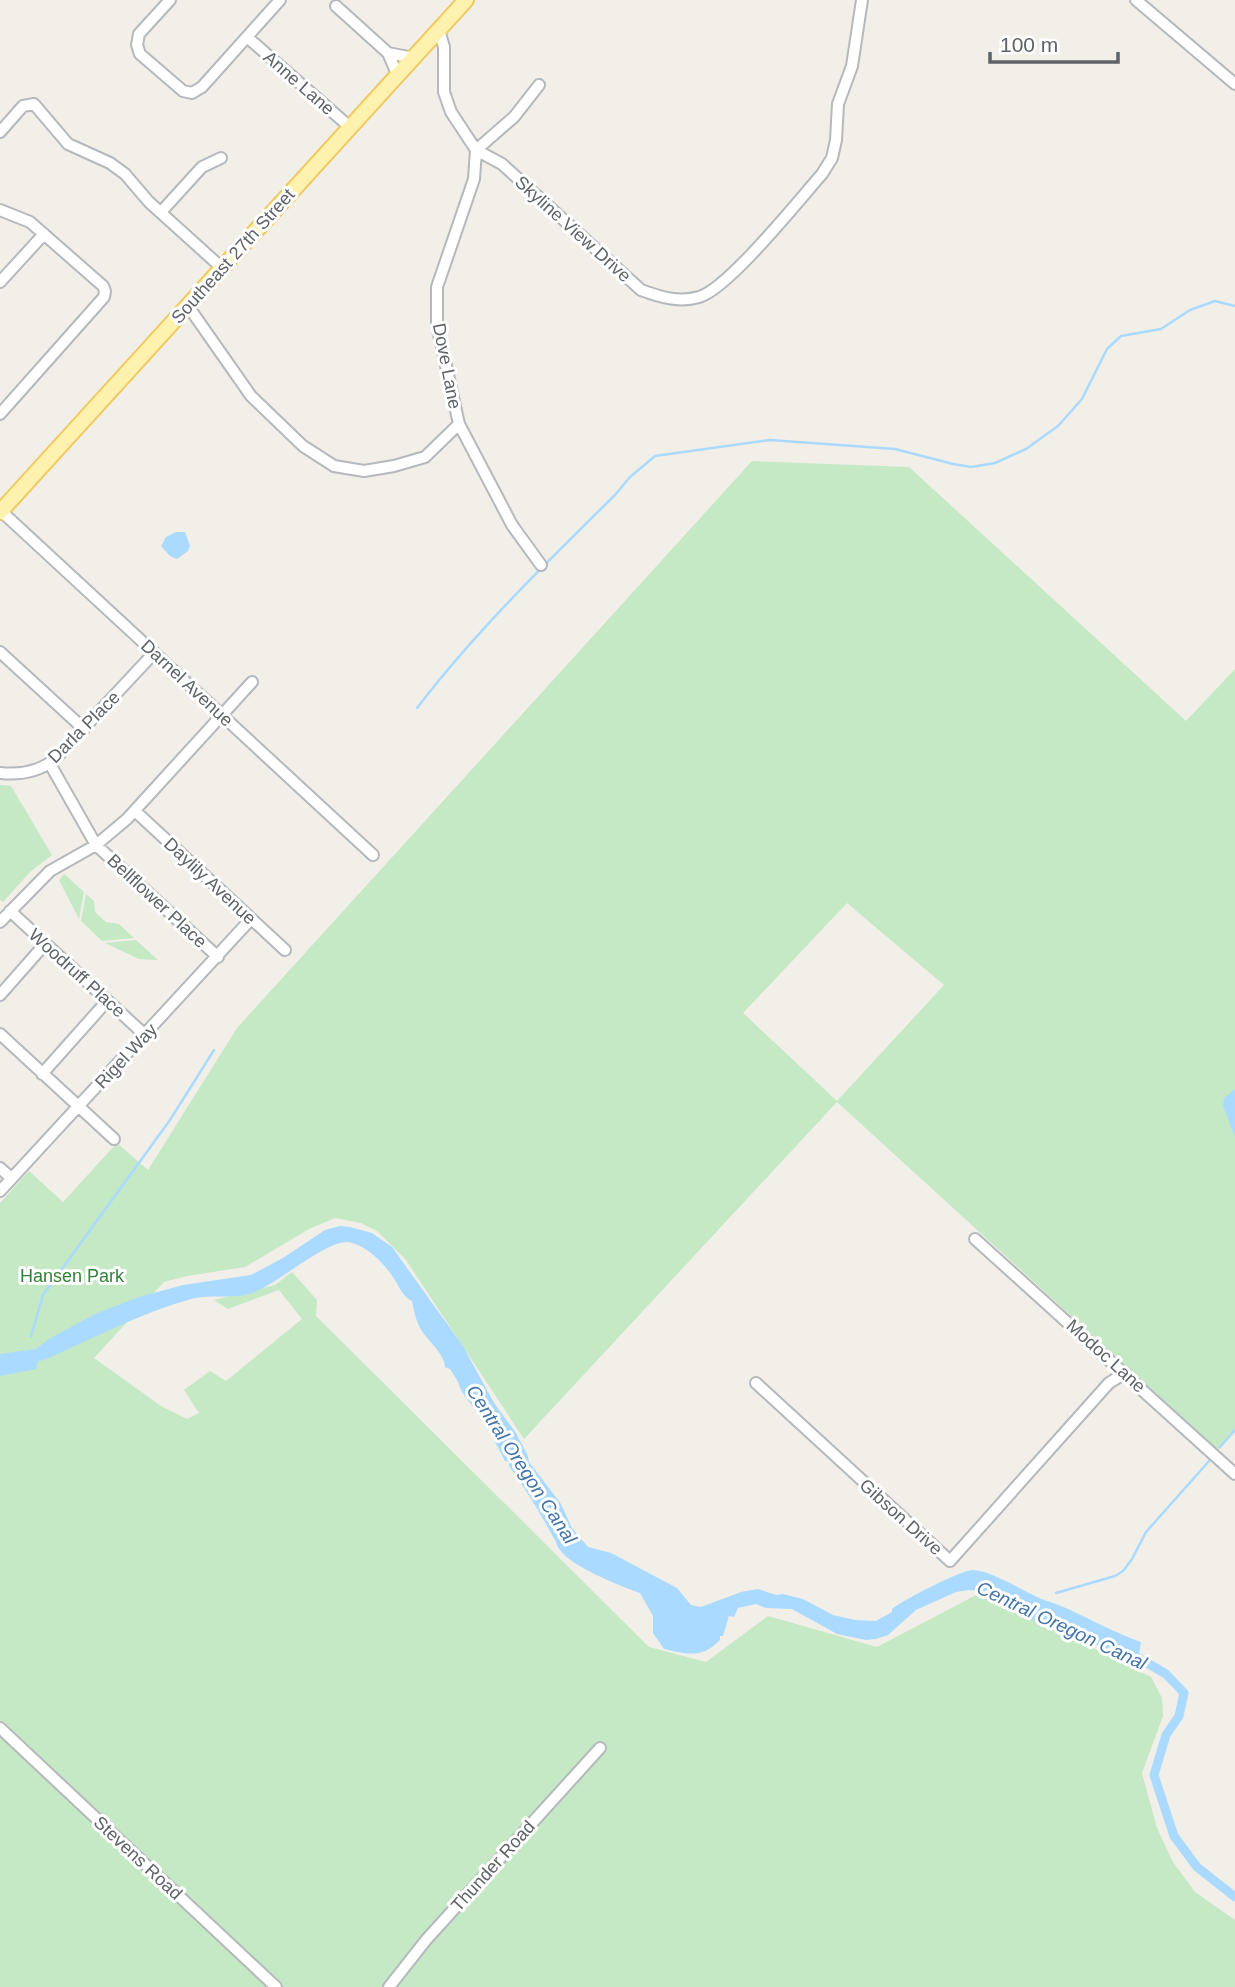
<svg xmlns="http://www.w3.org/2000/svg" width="1235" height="1987" font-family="Arial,sans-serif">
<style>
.green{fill:#c5e8c5;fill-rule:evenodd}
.water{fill:#aadaff}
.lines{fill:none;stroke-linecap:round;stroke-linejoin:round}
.stream{stroke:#aadaff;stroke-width:2.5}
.canal{stroke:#aadaff;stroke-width:9}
.minor-casing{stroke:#b5b8bc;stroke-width:14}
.major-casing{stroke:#f2c960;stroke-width:18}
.minor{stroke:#fff;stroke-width:10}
.major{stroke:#fff2af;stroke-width:14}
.labels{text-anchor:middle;stroke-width:6;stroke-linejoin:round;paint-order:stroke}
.street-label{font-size:18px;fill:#5f6368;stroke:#fff}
.park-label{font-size:18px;fill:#348238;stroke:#fff}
.water-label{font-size:19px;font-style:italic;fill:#4174aa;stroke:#fff}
</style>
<rect width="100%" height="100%" fill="#f1efe8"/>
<path class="green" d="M 752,461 L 909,467 L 1186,721 L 1235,669 L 1235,1432 L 1218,1450 L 837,1102 L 524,1439 L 406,1260 L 377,1231 L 361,1223 L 335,1218 L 309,1229 L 245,1267 L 187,1276 L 164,1282 L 94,1358 L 161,1406 L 187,1419 L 199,1413 L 184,1390 L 210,1371 L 226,1381 L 302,1319 L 279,1290 L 228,1309 L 214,1300 L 275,1285 L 292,1272 L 317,1300 L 316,1316 L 649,1647 L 706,1662 L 768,1616 L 877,1647 L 982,1592 L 1151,1677 L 1162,1698 L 1163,1716 L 1142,1773 L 1157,1828 L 1173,1862 L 1195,1892 L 1235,1920 L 1235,1987 L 0,1987 L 0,1203 L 29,1171 L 63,1202 L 117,1143 L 148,1170 L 237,1028 ZM 847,903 L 944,985 L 837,1101 L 743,1013 Z
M 0,785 L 11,786 L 52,855 L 30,872 L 3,902 L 0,900 Z
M 64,874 L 84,892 L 79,919 L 59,880 Z
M 86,894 L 94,901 L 95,912 L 106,922 L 119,924 L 134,938 L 102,941 L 81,921 Z
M 136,940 L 158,960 L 139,959 L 105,943 Z"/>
<path class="water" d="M 176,532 L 185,532 L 190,546 L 188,551 L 177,559 L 170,556 L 161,546 L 166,537 Z
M 1235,1089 L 1235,1137 L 1223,1106 L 1224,1098 Z
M 340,1226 L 350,1227 L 372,1233 L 392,1247 L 463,1346 L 494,1403 L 516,1433 L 528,1456 L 529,1462 L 561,1504 L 572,1528 L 588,1547 L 611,1553 L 677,1588 L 691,1605 L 701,1607 L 741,1592 L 758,1589 L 776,1595 L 783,1594 L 803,1599 L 833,1615 L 855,1620 L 876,1621 L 892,1612 L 892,1609 C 905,1599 959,1571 973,1570 C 989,1570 1018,1588 1033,1595 C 1044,1601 1056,1603 1068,1609 C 1092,1620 1115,1633 1141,1642 L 1137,1666 L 1117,1659 L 1094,1643 L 1076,1638 L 1055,1627 L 1036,1622 L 1022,1610 L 988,1592 L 969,1590 L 956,1592 L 916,1610 L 888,1635 L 876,1639 L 866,1640 L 837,1634 L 792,1609 L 766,1608 L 756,1604 L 738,1608 L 734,1617 L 729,1616 L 723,1636 L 720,1636 L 720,1640 C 702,1659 687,1654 664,1649 L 653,1633 L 653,1616 L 640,1593 C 620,1586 572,1567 560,1550 C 556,1545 558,1545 555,1540 C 541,1515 526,1489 509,1466 L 509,1462 L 505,1461 L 488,1428 L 462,1392 L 457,1380 L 450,1369 L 445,1367 C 445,1356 431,1343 424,1334 C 417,1325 414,1312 412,1301 C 402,1296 399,1286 393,1277 C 383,1262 365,1244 347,1242 C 327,1241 281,1280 259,1290 C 237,1301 214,1293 191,1299 C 140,1313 92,1339 44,1360 L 38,1361 L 36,1369 L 0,1376 L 0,1354 L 36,1349 L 49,1339 L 95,1314 L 139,1297 L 183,1285 L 251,1275 L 283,1258 L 325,1230 Z"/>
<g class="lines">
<path class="stream" d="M 417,708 C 476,631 546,563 615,495 L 630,477 L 655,456 L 770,440 L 895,449 L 953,464 L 971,467 L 995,463 L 1026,449 L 1058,426 L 1082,399 L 1107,349 L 1121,336 L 1161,329 L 1190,310 L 1215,301 L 1235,306
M 31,1336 L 43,1295 L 170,1120 L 214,1050
M 1220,1447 L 1235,1430
M 1056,1593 L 1115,1576 L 1123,1571 L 1132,1559 L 1146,1532 L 1210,1460"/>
<path class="canal" d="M 1130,1653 L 1166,1674 L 1184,1693 L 1179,1716 L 1166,1735 L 1154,1775 L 1174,1836 L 1197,1867 L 1235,1897"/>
<defs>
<path id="minor" d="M 170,0 L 139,34 L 137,45 L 140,54 L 183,91 L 192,93 L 202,87 L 280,0
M 1136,0 L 1235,84
M 336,6 L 388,53 L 398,76
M 439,30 L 444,47 L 444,92 L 451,112 L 476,150 L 502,164 L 641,290 C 660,297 679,303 699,297 C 728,289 799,200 822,174 L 832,158 L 836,140 L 838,104 L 852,66 L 862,0
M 247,37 L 351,128
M 388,53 L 414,58
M 539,85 L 514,117 L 476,150 L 474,179 L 437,287 L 437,325 L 459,424 L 512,525 L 541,565
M 0,132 L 23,106 L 34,104 L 68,144 L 110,163 L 125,174 L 149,202 L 222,268
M 0,210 L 30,222 L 103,286 L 105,291 L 104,297 L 0,414
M 161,212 L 202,167 L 221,158
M 0,282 L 44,234
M 188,306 L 251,396 L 303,446 L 334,466 L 364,471 L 394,466 L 425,457 L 459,424
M 1,511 L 373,855
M 0,652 L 84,729
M 50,764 L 96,845 L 218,957
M 0,773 C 20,775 38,772 54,760 L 154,653
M 135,811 L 285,950
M 10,911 L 145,1035
M 0,922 L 50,871 L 96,845 L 127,819 L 252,682
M 0,995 L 45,944
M 0,1034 L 114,1139
M 42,1074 L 107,1001
M 0,1168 L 11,1178
M 0,1191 L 251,919
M 975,1239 L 1235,1474
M 756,1383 L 950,1561 L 1109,1383 L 1125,1373
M 0,1728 L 276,1987
M 389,1987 L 426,1940 L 600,1748"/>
<path id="major" d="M 0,512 L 466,0"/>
</defs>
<use href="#minor" class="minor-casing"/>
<use href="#major" class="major-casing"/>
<use href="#minor" class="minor"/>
<use href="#major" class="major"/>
</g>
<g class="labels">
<g class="street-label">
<text transform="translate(299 83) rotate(41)" y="6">Anne Lane</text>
<text transform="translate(573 229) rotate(42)" y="6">Skyline View Drive</text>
<text transform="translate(233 256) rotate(-48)" y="6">Southeast 27th Street</text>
<text transform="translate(447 366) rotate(79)" y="6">Dove Lane</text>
<text transform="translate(187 683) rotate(43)" y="6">Darnel Avenue</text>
<text transform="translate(84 727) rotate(-45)" y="6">Darla Place</text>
<text transform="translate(210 881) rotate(43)" y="6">Daylily Avenue</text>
<text transform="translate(157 901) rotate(43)" y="6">Bellflower Place</text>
<text transform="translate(77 973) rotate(42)" y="6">Woodruff Place</text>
<text transform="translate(126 1056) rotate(-47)" y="6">Rigel Way</text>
<text transform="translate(1106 1356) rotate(42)" y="6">Modoc Lane</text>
<text transform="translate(901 1517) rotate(42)" y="6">Gibson Drive</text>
<text transform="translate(138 1858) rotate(43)" y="6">Stevens Road</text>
<text transform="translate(493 1866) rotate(-48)" y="6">Thunder Road</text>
</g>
<g class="park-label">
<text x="72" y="1282">Hansen Park</text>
</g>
<g class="water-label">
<text transform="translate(522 1464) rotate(57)" y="7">Central Oregon Canal</text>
<text transform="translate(1062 1625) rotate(25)" y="7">Central Oregon Canal</text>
</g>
</g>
<path d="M990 52v10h128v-10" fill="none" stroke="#5f6368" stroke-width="3.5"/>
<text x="1000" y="52" font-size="21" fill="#5f6368" stroke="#ffffff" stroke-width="5" paint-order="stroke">100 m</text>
</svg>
